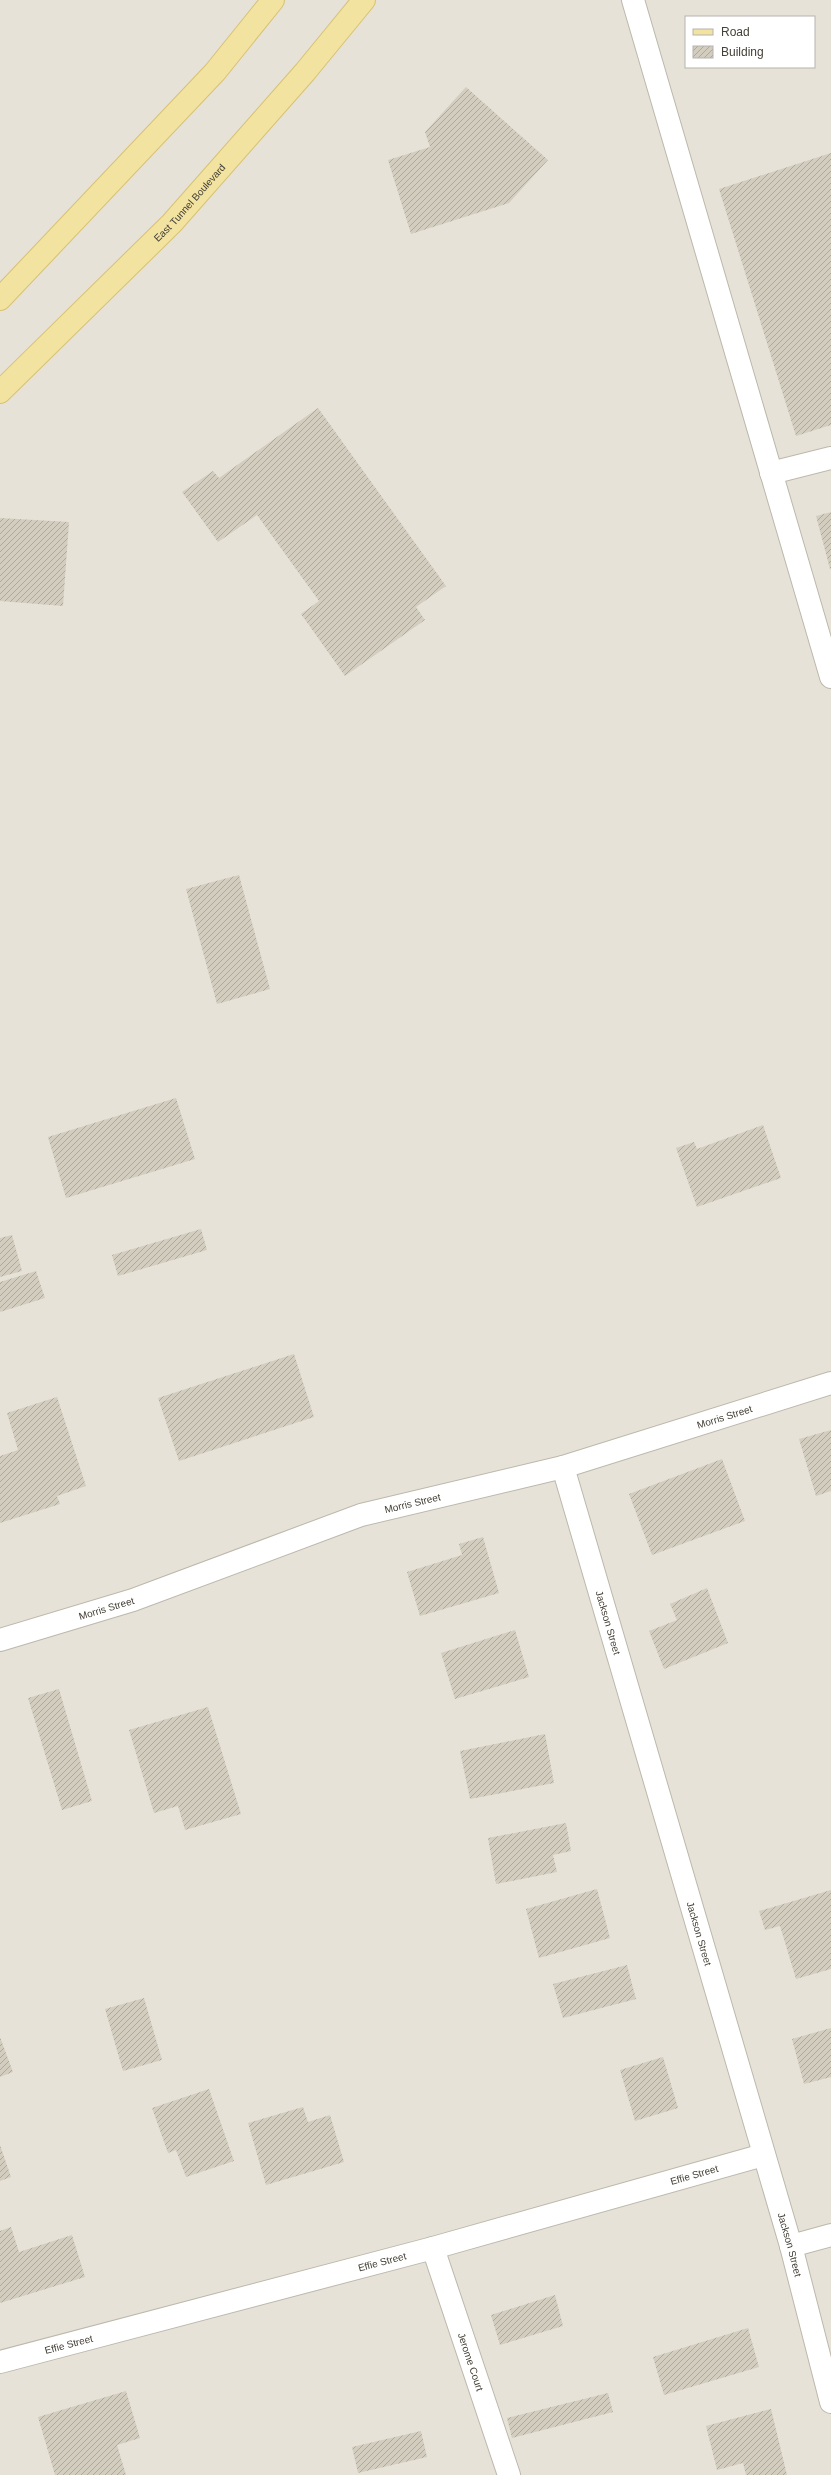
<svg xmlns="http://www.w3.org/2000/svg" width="831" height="2475" font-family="Helvetica,sans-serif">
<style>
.residential{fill:#e6e2d7;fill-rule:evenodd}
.building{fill:url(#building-hatch)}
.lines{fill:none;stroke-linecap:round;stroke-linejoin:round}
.minor-casing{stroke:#bdb8ac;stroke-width:24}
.major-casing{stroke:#d7c272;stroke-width:24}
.minor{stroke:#fff;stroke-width:22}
.major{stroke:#f3e3a0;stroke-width:22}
.labels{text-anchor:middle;stroke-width:4;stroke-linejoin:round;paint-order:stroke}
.street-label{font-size:10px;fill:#454138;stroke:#fff}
</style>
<defs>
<pattern id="building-hatch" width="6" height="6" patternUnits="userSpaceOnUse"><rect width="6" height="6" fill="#d3cdbf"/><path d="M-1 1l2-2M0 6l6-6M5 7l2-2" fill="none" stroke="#ada89c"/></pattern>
</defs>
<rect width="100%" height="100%" fill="#f2f0e8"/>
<path class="residential" d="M 0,0 L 831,0 L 831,2475 L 0,2475 ZM 686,17 L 814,17 L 814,67 L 686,67 Z"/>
<path class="building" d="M 466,87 L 548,160 L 509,203 L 411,234 L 388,160 L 430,147 L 425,132 Z
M 831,153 L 831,425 L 796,436 L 719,189 Z
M 318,408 L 446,586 L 416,607 L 425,620 L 345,676 L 301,614 L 319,601 L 257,515 L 218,542 L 182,492 L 213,471 L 219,478 Z
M 831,512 L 831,569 L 830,569 L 816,516 Z
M 0,518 L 69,522 L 63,606 L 0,601 Z
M 239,875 L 270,989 L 217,1004 L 186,889 Z
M 176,1098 L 195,1159 L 66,1198 L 48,1137 Z
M 763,1125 L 781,1178 L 697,1207 L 676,1148 L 694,1142 L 697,1149 Z
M 201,1229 L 207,1250 L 118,1276 L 112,1255 Z
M 12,1235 L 22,1271 L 0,1277 L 0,1238 Z
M 36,1271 L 45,1298 L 0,1312 L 0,1282 Z
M 294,1354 L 314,1417 L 179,1461 L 158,1398 Z
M 57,1397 L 86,1486 L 57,1496 L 60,1504 L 0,1523 L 0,1456 L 18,1450 L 7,1413 Z
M 831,1430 L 831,1491 L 816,1496 L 799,1439 Z
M 722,1459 L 745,1521 L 652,1555 L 629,1494 Z
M 483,1537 L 499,1593 L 420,1616 L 407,1572 L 462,1555 L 459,1544 Z
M 707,1588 L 728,1643 L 664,1669 L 649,1631 L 677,1620 L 670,1604 Z
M 515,1630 L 529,1677 L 455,1699 L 441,1653 Z
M 59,1689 L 92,1801 L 62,1810 L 28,1698 Z
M 208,1707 L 241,1814 L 185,1830 L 178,1806 L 154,1813 L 129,1730 Z
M 545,1734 L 554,1783 L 470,1799 L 460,1751 Z
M 566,1823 L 571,1851 L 553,1855 L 557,1872 L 496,1884 L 488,1838 Z
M 597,1889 L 610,1938 L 539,1958 L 526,1909 Z
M 831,1890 L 831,1969 L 796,1979 L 780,1926 L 765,1930 L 759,1911 Z
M 627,1965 L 636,1999 L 563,2018 L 553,1984 Z
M 144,1998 L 162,2060 L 123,2071 L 105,2009 Z
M 831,2028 L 831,2077 L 804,2084 L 792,2039 Z
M 0,2037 L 13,2072 L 0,2077 Z
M 663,2057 L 678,2108 L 635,2121 L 620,2070 Z
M 209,2089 L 234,2161 L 186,2177 L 176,2150 L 168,2153 L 152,2108 Z
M 303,2107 L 308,2122 L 330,2115 L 344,2162 L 266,2185 L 248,2123 Z
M 0,2145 L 11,2177 L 0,2181 Z
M 11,2227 L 19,2252 L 72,2235 L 85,2277 L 0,2303 L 0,2231 Z
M 555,2295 L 563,2326 L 500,2345 L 491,2315 Z
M 748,2328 L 759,2367 L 664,2395 L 653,2357 Z
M 126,2391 L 140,2438 L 117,2445 L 126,2475 L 55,2475 L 38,2417 Z
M 608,2393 L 613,2412 L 512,2438 L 507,2418 Z
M 771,2409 L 787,2475 L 746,2475 L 743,2463 L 717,2470 L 706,2426 Z
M 421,2431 L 427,2457 L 358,2473 L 352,2447 Z"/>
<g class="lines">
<defs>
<g id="minor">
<path d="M 633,0 L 831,677"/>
<path d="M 771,473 L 831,458"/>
<path id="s1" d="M 563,1467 L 791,2246 L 831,2402"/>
<path id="s2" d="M 0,1640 L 133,1600 L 361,1515 L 563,1467 L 831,1383"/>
<path d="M 791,2246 L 831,2235"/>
<path id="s3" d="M 433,2248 L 509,2475"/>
<path id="s4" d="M 0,2362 L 433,2248 L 763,2155"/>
</g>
<g id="major">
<path d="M 0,299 L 215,72 L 273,0"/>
<path id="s5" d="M 0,392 L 172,223 L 305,72 L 364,0"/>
</g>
</defs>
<use href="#minor" class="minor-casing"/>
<use href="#major" class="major-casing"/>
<use href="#minor" class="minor"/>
<use href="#major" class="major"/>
</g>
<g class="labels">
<g class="street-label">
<text dy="4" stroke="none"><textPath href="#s5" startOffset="268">East Tunnel Boulevard</textPath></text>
<text dy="4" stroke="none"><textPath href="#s2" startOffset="759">Morris Street</textPath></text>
<text dy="4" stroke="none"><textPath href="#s2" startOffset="435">Morris Street</textPath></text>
<text dy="4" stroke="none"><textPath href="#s2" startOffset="111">Morris Street</textPath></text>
<text dy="4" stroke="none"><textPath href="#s1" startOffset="162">Jackson Street</textPath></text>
<text dy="4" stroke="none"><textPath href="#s1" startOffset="486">Jackson Street</textPath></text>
<text dy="4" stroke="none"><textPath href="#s4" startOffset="719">Effie Street</textPath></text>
<text dy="4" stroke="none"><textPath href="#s1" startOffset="810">Jackson Street</textPath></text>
<text dy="4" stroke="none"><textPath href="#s4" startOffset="395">Effie Street</textPath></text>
<text dy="4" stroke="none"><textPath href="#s4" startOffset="71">Effie Street</textPath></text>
<text dy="4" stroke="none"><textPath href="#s3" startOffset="120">Jerome Court</textPath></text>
</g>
</g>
<rect x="685" y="16" width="130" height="52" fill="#ffffff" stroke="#b5b3af"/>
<rect x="693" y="29" width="20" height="6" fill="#f3e3a0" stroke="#b5b3af"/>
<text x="721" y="36" font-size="12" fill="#454138">Road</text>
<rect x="693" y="46" width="20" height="12" fill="url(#building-hatch)" stroke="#b5b3af"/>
<text x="721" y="56" font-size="12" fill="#454138">Building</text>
</svg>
